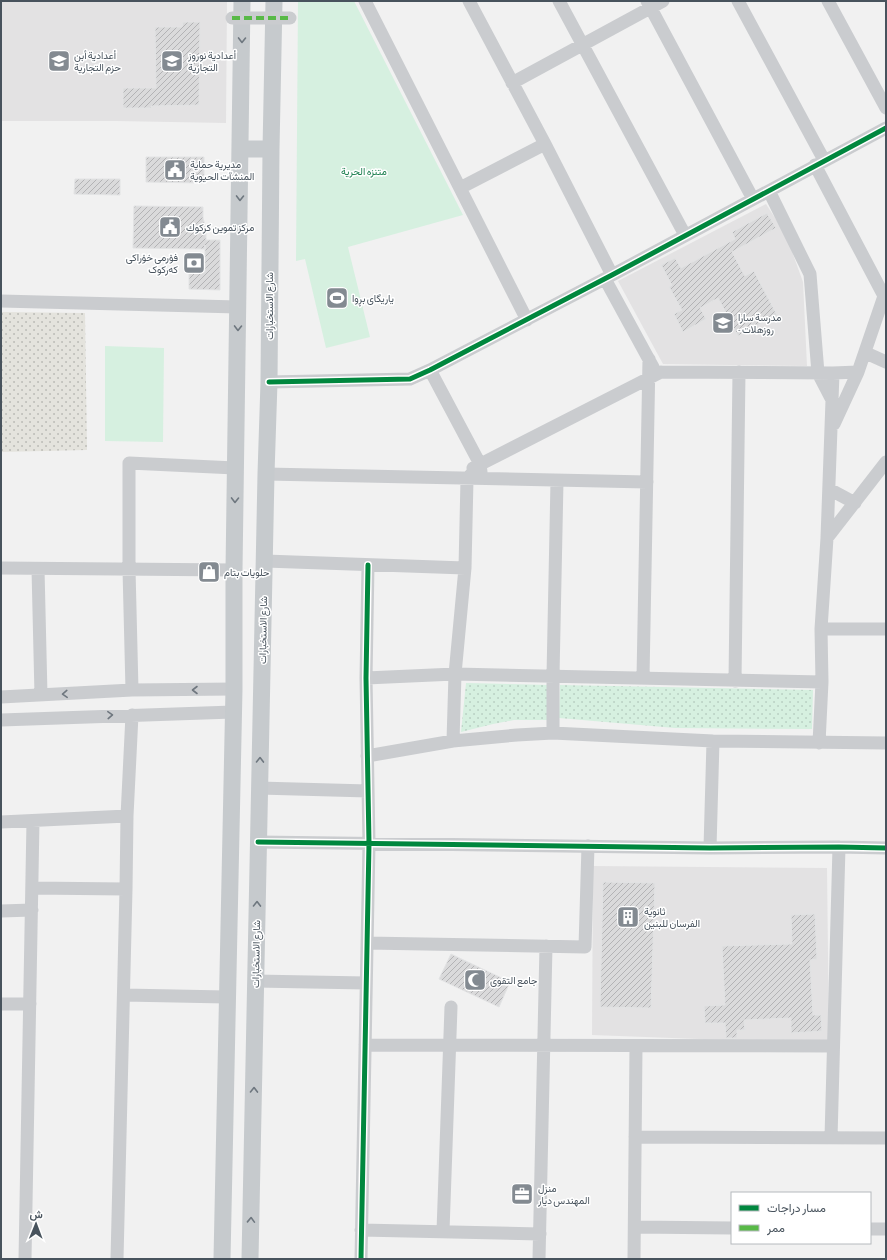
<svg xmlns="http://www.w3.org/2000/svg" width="887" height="1260" viewBox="0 0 887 1260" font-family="'Asap Condensed',Vazirmatn,sans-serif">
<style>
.education{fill:#e3e2e3}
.sand{fill:url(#sand-dots)}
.park{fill:#d6f0e0}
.garden{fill:url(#garden-dots)}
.building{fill:url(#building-hatch);stroke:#e2e3e4}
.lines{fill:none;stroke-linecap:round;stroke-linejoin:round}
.minor{stroke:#cacccf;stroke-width:13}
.major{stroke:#c6cacd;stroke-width:17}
.minor-bridge{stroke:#cacccf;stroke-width:13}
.quiet{stroke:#58b947;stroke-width:4;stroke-dasharray:8 4;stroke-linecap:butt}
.cycleway-casing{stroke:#fff;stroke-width:8}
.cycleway{stroke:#00873e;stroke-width:5}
.oneway{stroke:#6e777f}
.oneway2{stroke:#6f777f}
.labels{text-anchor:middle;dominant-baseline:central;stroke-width:3;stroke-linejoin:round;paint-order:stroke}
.poi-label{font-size:10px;fill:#48535d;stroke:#fff;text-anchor:start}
.park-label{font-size:10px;fill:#197e4d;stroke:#fff}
.street-label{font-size:10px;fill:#48535d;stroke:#fff}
</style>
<defs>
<pattern id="sand-dots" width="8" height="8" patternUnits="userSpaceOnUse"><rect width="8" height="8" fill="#e4e3dd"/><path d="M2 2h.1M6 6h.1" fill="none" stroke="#bbbbb6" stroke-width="1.8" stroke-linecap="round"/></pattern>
<pattern id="garden-dots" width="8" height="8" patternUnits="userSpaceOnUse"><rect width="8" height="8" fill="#d6f0e0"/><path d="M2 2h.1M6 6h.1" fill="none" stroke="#b9d0c3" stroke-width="1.8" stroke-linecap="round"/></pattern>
<pattern id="building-hatch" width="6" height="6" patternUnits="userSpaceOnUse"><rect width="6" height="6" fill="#dadadb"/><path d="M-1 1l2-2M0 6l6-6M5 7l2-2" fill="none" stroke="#b3b3b5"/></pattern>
</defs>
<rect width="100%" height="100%" fill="#f1f1f1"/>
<path class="education" d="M1,1H227L226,123L116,121H1Z
M766,204L786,235L803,282L807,366L663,364L618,281Z
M593,866L827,868L829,1040L699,1039L592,1035Z"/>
<path class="sand" d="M1,312L85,313L87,450L1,452Z"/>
<path class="park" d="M298,1H354L463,215L348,247L370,337L326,348L305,259L296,261Z
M105,346L164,348L163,442L105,441Z"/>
<path class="garden" d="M466,683L549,685L548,720H514L493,724L461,732Z
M560,685L813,690L812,729L675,728L559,718Z"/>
<path class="building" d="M183,22H200L199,105L151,106V108H123V88H156L155,27H182Z
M146,157H204V183L146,182Z
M75,179H120V195L74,194Z
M134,206L203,207V218L206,229V240H220V290L189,289V272H205V245V249L133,248Z
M767,213L776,228L732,252L745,276L754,271L777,315L738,336L718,298L700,308L706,319L683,332L674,314L682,310L669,287L672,285L661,265L675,258L681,268L735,239L732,232Z
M603,882L655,883L651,1008L600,1007Z
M815,914L817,959L810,960L813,1015H821L822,1031L791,1033V1018L744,1020L745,1030H737V1038H726L725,1023H705L704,1006L725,1005L722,946L792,944L791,915Z
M451,954L510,982L499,1007L439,979Z"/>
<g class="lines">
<path class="minor" d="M365,1L527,320
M469,1L545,144L612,275
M559,1L685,235
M647,1L753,199
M738,1L824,160
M828,1L886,108
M512,83L663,1
M815,165L884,296
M460,188L545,144
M769,191L810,274L818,373L832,400
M605,279L653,367
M1,301L238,307
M866,353L886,362
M430,370L480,464L481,472
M653,372L833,373L858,372
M269,382L410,379L430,370L612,275L886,128
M834,424L858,372L884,296L886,294
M473,468L661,372
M266,474L647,482
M829,489L855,503
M827,538L886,462
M265,561L465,568
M1,568L234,570
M38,569L41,695
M821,629H886
M366,678L455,674L822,682
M643,678L649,359
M735,681L739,372
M132,690L129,569V463L235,468
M1,697L132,690L234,689
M1,720L233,712
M553,733V676L557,481
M453,741L455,674L465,568L467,479L480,464
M819,743L822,682L821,629L827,538L833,373
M367,756L453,741L517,735L553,733L713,741L886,743
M259,788L368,791
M1,822L127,816
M258,842L710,848L839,847L886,848
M710,848L713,741
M32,888L126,889
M1,911L32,910
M367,943L585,947L588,846
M255,981L366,983
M124,995L226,997
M1,1004H30
M365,1045L833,1046
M635,1137L886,1138
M831,1138L839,847
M635,1227L732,1228
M870,1229H886
M361,1230L540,1234
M443,1231L451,1007
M25,1259L33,821
M117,1259L126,889L127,816L132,715
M361,1259L369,843L366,678L368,565
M539,1259L546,946
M634,1259L636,1047"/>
<path class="major" d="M241,149H271
M222,1259L234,689V570L242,1
M250,1259L266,474L269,382L271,149L274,1"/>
<path class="minor-bridge" d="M232,18H290"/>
<path class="quiet" d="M232,18H290"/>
<g class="cycleway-casing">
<path id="cycleway" d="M269,382L410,379L430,370L612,275L886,128
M258,842L710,848L839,847L886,848
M361,1259L369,843L366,678L368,565"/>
</g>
<use href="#cycleway" class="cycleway"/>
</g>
<defs><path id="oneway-chevron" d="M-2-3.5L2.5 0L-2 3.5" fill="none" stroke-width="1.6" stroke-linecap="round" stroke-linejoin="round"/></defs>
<g class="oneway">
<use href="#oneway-chevron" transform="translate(242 40) rotate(91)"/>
<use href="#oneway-chevron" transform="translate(240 198) rotate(91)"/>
<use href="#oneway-chevron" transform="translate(238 328) rotate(91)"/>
<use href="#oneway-chevron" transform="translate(235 500) rotate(91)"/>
<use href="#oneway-chevron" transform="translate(260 760) rotate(-89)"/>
<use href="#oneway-chevron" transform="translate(257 904) rotate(-89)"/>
<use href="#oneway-chevron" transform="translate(254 1090) rotate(-89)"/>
<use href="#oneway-chevron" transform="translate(251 1220) rotate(-88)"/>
</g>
<g class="oneway2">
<use href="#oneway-chevron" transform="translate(195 690) rotate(180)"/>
<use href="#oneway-chevron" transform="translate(65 694) rotate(177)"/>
<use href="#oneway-chevron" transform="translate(110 715) rotate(-3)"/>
</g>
<defs>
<g id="school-square" transform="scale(1.15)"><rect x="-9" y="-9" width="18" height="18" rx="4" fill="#838a91" stroke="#fff"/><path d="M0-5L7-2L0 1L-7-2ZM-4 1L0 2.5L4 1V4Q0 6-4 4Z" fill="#fff"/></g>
<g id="civic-square" transform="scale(1.15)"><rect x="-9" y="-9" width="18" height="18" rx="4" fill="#838a91" stroke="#fff"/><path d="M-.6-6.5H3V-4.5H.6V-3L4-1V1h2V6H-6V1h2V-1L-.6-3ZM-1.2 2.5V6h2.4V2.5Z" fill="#fff"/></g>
<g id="bank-square" transform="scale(1.15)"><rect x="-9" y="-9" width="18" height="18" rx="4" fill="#838a91" stroke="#fff"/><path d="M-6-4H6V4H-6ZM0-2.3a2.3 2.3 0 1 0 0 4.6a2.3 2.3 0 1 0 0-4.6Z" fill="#fff"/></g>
<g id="stadium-square" transform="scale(1.15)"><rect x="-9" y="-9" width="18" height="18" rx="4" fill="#838a91" stroke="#fff"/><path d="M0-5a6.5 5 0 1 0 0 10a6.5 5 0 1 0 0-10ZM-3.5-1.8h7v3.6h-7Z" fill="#fff"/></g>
<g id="shop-square" transform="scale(1.15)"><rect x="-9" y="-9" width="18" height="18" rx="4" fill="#838a91" stroke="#fff"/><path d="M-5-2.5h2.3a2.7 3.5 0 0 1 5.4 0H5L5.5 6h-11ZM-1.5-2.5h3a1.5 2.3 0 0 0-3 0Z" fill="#fff"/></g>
<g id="building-square" transform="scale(1.15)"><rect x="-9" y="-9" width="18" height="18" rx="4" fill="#838a91" stroke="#fff"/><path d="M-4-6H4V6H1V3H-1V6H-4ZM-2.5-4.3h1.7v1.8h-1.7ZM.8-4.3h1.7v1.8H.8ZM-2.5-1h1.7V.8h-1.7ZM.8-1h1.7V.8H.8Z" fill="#fff"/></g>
<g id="mosque-square" transform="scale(1.15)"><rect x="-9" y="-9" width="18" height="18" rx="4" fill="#838a91" stroke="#fff"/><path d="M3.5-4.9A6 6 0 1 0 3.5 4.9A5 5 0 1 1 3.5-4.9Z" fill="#fff"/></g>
<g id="office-square" transform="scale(1.15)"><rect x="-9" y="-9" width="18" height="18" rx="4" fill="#838a91" stroke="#fff"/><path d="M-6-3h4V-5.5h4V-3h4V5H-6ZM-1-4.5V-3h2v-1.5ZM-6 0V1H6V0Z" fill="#fff"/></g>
</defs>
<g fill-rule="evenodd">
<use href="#school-square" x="59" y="61"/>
<use href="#school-square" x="172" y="61"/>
<use href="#civic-square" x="175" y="170"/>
<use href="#civic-square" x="170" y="227"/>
<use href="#bank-square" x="194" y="263"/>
<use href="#stadium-square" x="337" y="298"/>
<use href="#school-square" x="723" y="323"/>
<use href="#shop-square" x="209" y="572"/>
<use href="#building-square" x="628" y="917"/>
<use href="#mosque-square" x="475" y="980"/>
<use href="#office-square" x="522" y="1194"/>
</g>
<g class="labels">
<g class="poi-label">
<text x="74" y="55">أعدادية أبن<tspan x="74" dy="12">حزم التجارية</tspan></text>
<text x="188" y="55">أعدادية نوروز<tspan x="188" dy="12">التجارية</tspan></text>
<text x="190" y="164">مديرية حماية<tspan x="190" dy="12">المنشآت الحيوية</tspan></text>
<text x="186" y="227">مركز تموين كركوك</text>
<text x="178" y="257" text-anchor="end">فۆرمی خۆراکی<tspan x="178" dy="12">کەرکوک</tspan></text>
<text x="352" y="298">یاریگای بڕوا</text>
<text x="738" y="317">مدرسة سارا<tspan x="738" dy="12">- روزهلات</tspan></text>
<text x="224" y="572">حلويات بتام</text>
<text x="644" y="911">ثانوية<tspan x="644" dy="12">الفرسان للبنين</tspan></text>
<text x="490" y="980">جامع التقوى</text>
<text x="538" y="1188">منزل<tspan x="538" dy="12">المهندس ديار</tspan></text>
</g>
<g class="park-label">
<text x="364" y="171">متنزه الحرية</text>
</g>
<g class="street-label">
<text transform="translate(269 306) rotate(-90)">شارع الاستخبارات</text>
<text transform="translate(263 630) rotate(-89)">شارع الاستخبارات</text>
<text transform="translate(256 954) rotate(-89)">شارع الاستخبارات</text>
</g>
</g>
<rect width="887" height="1260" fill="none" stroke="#48535d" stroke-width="4"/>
<rect x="731" y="1192" width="140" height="52" fill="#ffffff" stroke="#b6babe"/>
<rect x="739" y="1205" width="20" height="6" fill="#00873e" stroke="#b6babe"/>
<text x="767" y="1212" font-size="12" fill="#48535d">مسار دراجات</text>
<rect x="739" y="1225" width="20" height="6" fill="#58b947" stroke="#b6babe"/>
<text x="767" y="1232" font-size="12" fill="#48535d">ممر</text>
<g transform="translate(36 1224) rotate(1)" stroke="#ffffff" stroke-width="3" paint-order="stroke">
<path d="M0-3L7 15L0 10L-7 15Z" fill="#48535d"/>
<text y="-6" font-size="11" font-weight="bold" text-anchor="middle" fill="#48535d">ش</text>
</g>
</svg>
